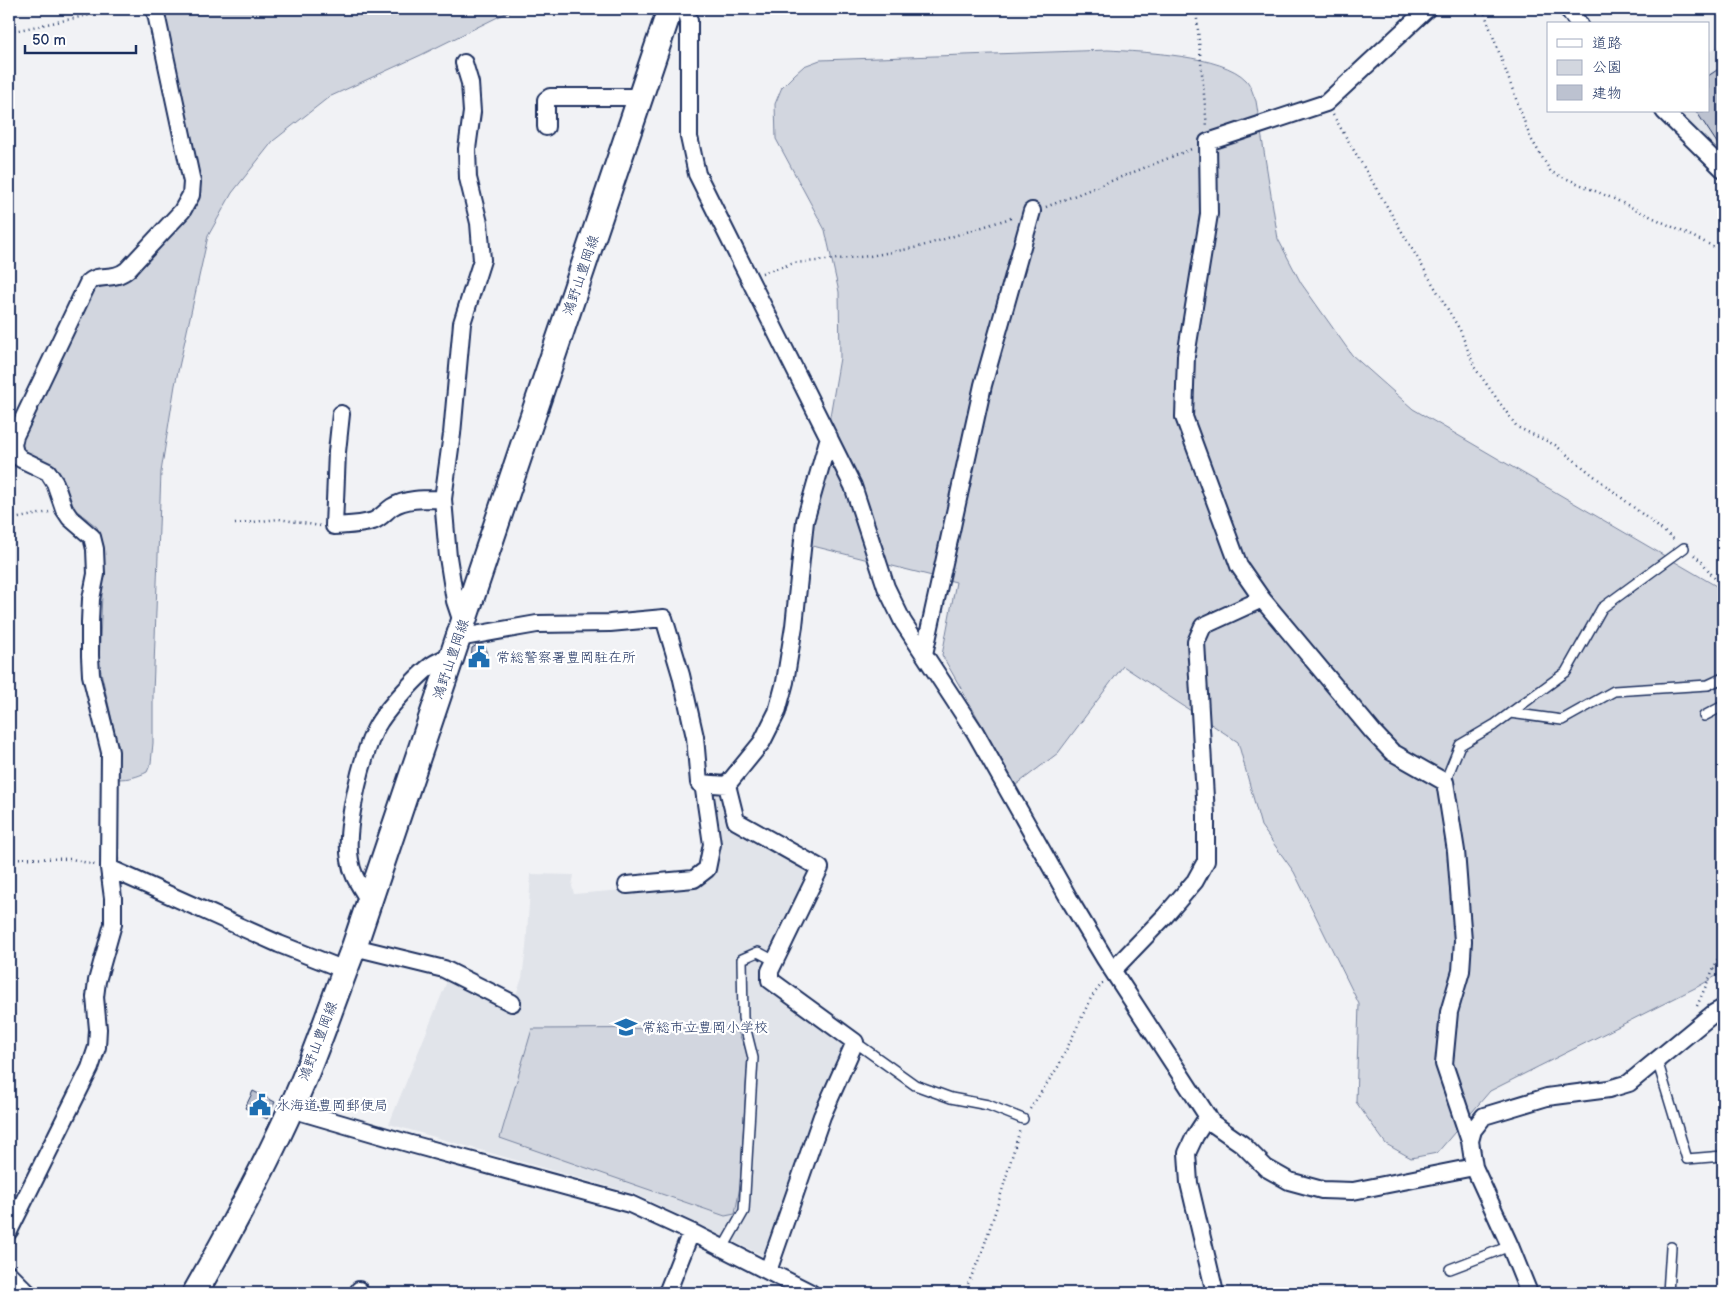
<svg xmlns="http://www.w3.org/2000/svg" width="1732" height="1302" viewBox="0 0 1732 1302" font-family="'Balsamiq Sans','Klee One',sans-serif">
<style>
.built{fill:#e1e4ea}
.green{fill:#d2d6df;stroke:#76829e}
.building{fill:#bcc2d0;stroke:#1b2f5e}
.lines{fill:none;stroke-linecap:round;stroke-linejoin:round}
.lane-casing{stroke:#1b2f5e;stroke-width:12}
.street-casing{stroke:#1b2f5e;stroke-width:20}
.secondary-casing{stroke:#1b2f5e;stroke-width:28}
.path{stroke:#1b2f5e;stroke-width:2.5;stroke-dasharray:1 4;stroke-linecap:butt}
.lane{stroke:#fff;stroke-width:9}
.street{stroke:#fff;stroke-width:16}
.secondary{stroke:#fff;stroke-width:24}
.labels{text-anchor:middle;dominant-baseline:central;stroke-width:4.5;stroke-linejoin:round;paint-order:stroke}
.street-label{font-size:14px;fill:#1b2f5e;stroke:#fff}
.poi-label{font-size:14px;fill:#1b2f5e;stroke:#fff;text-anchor:start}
</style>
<rect width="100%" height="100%" fill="#f1f2f5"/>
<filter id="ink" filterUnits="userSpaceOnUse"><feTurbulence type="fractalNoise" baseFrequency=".02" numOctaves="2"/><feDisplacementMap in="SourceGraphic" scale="10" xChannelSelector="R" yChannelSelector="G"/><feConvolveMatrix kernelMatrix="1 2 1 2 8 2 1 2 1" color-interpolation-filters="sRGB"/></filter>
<g filter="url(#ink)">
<path class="built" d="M1723,44V161L1670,111H1708V52Z
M708,789L717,792L725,798L731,828L807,870L810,879L760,978L848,1044L768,1258L635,1194L389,1124L448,979L511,1009L522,978L526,948L531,874L574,875L572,886L574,894L623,890L705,877Z"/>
<path class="green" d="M162,9H514L421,55L329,97L273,141L232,193L208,236L175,385L161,472L153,694V743L151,763L147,772C137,777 129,779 117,779V742L99,663L104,549L97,527L71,506L57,470L27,453L21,446L23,435L93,287L114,284L136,275L198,202L199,180Z
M1108,50C1142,52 1223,55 1246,80C1251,85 1253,95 1256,101L1278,239L1301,283L1352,355L1413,409L1723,590V972L1699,986L1490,1091L1437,1153L1411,1158L1386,1144L1356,1102L1359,1004L1294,872L1261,826L1238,742L1123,666L1058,753L1016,785L942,655L956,582L793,541L804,492L829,422L840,358L839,292L825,230L776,139L775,104L782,87L795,74L804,66L820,60Z
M736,1028L748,1054L740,1186L735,1214L725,1216L500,1138L532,1029Z"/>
<path class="building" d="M1723,66V152L1696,111H1708V76Z
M477,645H484L487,651L485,664L471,663L472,648Z
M253,1091L275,1102L267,1119L245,1108Z"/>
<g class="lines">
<g class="lane-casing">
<path id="lane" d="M1510,713L1562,720L1614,691L1708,685L1723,678
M1704,716L1723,706
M1445,782L1460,745L1494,725L1566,672L1602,608L1684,548
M855,1042L915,1085L951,1098L988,1105L1023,1119
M1657,1060L1687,1159L1723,1156
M723,1248L744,1211L753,1058L743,1018L742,959L758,952L775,961
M1450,1269L1510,1246
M1668,1293L1671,1247"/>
</g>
<g class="street-casing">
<path id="street" d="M686,9L689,21V137L697,174L853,486L886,587L903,622L975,732L1072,904L1105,959L1212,1123L1242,1144L1266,1168L1289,1181L1322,1190L1353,1191L1474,1167
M1427,9L1326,103L1208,142L1209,214L1186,356L1184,417L1239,566L1262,599L1373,732L1392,752L1445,782L1456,851L1463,941L1461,971L1449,1012L1444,1064L1470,1141
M1568,9L1579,24
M1664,111L1723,169
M546,127V100L550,97H640
M341,414L337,452L334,526C347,525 361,525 373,521C381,518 386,511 392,507C406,498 427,499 443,499
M463,625L455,601L448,557L443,499L452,434L462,323L482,260L479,223L468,178L467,149L472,112L470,83L464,63
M458,638L537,624L610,623L664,618L681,675L695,737L699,783L727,785
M924,654L983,385L1032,211
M727,785L736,821L820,868L770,971V980L855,1042L822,1116L768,1271
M727,785L762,742L777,712L785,682L794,626L805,521L829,437
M109,868L279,944L345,970
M627,885L694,879L707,869L712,844L703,783
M369,901C361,887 352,876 350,860C344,830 363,746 380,721C389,707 419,674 432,665C438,661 446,658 452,655
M354,947L444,969L512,1003
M1113,970L1165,916L1195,881L1206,861V815L1196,642L1203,626L1262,599
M291,1109L411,1144L630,1204L691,1232L811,1293
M1208,1116L1195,1136L1187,1153L1189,1183L1215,1293
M9,1231L90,1068L97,1047L98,1029L95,997L97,981L113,924V898L109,868L110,752L91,675L90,656V622L91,599L96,574L95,549L92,537L70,518L64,509L55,483L48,472L21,459L15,453L13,445L15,436L88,283C99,272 112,282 127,270L182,211L191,195L192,182L155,9
M9,1274L28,1293
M358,1293L359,1290
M667,1293L691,1232
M1529,1293L1510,1246L1474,1167L1470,1141L1473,1130L1484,1116L1547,1097L1609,1089L1629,1083L1714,1013L1723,1008"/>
</g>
<g class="secondary-casing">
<path id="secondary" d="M195,1293C232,1228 268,1162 298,1093C319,1045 335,995 354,947L670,9"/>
</g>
<path class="path" d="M1196,9L1207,127
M1483,9L1530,137L1551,172L1614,199L1723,251
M9,32L118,9
M1333,115L1460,330L1475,368L1517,427L1555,445L1676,541
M1046,207L1194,148
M762,273L794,263L870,256L919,247L1014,217
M9,520L49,512
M235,524L279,519L320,526
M1694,555L1702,562L1723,589
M9,858L72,859L95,865
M1697,1006L1723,947
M1030,1109L1058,1067L1091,998L1103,982
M964,1293L982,1252L1002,1191L1020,1129"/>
<use href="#lane" class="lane"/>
<use href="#street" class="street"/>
<use href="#secondary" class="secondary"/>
</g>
</g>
<defs>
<g id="civic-bare" transform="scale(1.725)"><path d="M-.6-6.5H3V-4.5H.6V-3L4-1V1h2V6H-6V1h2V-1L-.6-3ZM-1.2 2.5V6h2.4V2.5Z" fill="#1f6fb2" stroke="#fff" stroke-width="2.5" paint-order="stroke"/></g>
<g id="school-bare" transform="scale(1.725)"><path d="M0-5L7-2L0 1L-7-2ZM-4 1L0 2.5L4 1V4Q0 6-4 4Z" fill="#1f6fb2" stroke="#fff" stroke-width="2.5" paint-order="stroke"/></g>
</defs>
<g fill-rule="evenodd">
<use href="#civic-bare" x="479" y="657"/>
<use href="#school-bare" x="626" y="1027"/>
<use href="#civic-bare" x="260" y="1105"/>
</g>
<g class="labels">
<g class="street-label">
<text transform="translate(581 275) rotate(-71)">鴻野山豊岡線</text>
<text transform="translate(451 659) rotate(-71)">鴻野山豊岡線</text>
<text transform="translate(318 1041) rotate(-69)">鴻野山豊岡線</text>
</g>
<g class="poi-label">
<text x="496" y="657">常総警察署豊岡駐在所</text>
<text x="642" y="1027">常総市立豊岡小学校</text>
<text x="276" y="1105">水海道豊岡郵便局</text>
</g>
</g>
<rect width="1732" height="1302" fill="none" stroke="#fff" stroke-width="30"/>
<rect x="15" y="15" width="1702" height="1272" fill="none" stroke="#1b2f5e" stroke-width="2" filter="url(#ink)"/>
<rect x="1547" y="22" width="162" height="90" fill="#ffffff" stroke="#a4acbf"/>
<rect x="1557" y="39" width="25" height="8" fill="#ffffff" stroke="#a4acbf"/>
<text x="1592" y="48" font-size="15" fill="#1b2f5e">道路</text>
<rect x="1557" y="60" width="25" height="15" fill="#d2d6df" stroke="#a4acbf"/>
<text x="1592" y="72" font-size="15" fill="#1b2f5e">公園</text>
<rect x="1557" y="85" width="25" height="15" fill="#bcc2d0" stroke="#a4acbf"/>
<text x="1592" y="98" font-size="15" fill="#1b2f5e">建物</text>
<path d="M25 45v8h111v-8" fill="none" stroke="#1b2f5e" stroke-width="2.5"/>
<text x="32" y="45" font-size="15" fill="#1b2f5e" stroke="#ffffff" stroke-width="4" paint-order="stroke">50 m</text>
</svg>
